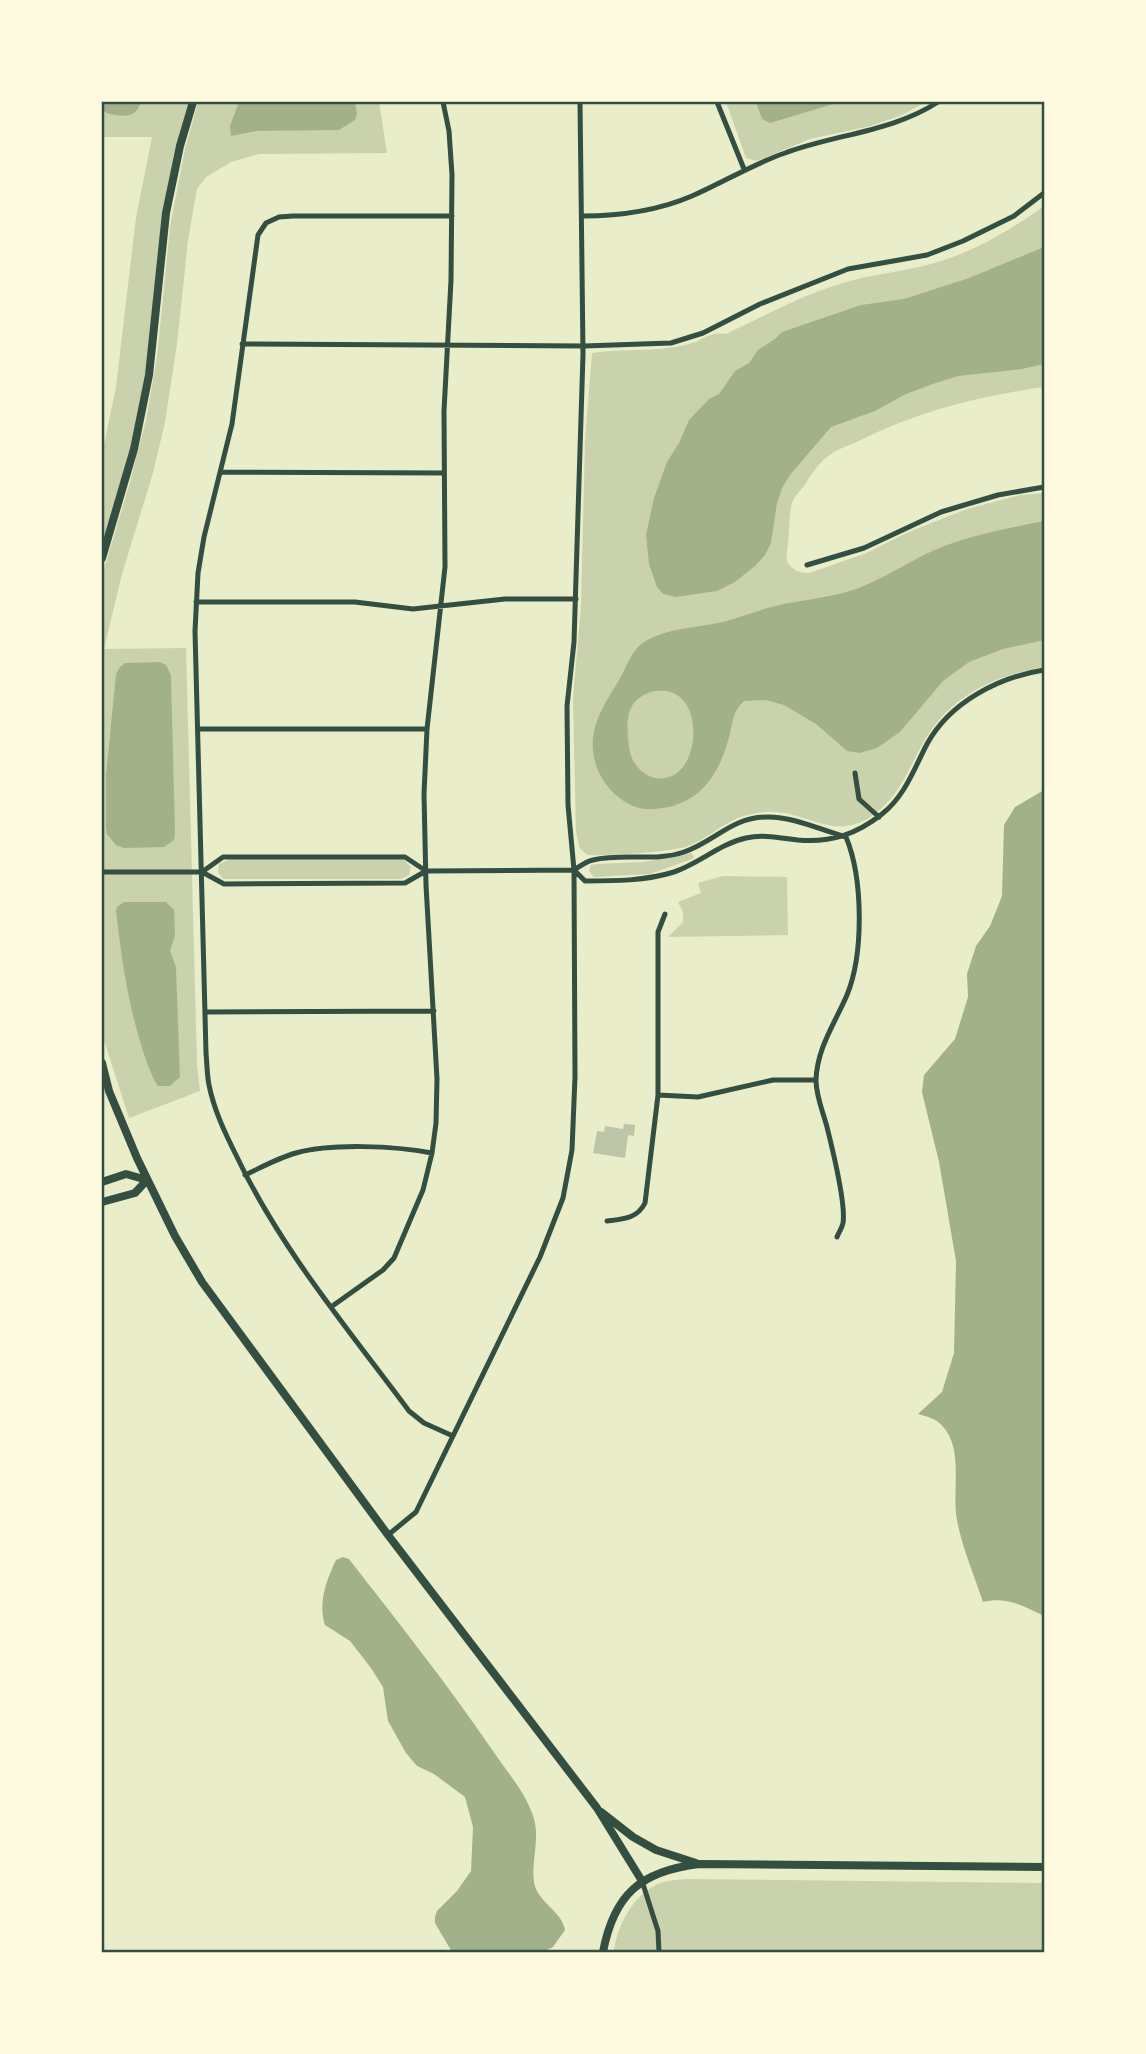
<svg xmlns="http://www.w3.org/2000/svg" width="1146" height="2054" viewBox="0 0 1146 2054" font-family="'Roboto Condensed',sans-serif">
<style>
.green{fill:#cad2ad}
.water{fill:#a3b18a;fill-rule:evenodd}
.building{fill:#bcc5a7}
.lines{fill:none;stroke-linecap:round;stroke-linejoin:round}
.minor{stroke:#344e41;stroke-width:5}
.secondary{stroke:#344e41;stroke-width:8}
.neatline{fill:none;stroke:#344e41;stroke-width:2.5}
</style>
<rect width="100%" height="100%" fill="#e9edc9"/>
<path class="green" d="M102,102H193L166,213L158,295L134,449L102,558V454L116,387L136,217L152,137H102Z
M198,102H379L387,153L259,154L231,162L206,177L197,189L188,240L177,344L165,422L153,473L122,574L104,649L186,648L197,1064L200,1091L129,1118L102,1034V576L130,482L146,420L157,357L170,227L185,149Z
M726,102H926L902,115L871,126L810,139L757,161L746,158Z
M1044,206V387C980,396 919,411 861,440C850,445 836,449 827,457C818,464 810,476 804,486C800,491 794,497 792,503C788,518 790,536 787,551C784,566 796,573 809,573L864,554L911,531L967,509L1020,495L1044,493V667C995,675 948,697 923,743C908,770 899,797 872,816C832,843 805,808 765,812C726,816 720,833 688,846C673,852 606,856 588,855L580,849L576,832L573,698L581,606L585,440L592,353C625,348 663,353 695,342C706,337 713,332 726,334C764,316 802,295 843,283C871,274 902,272 931,264C972,253 1011,230 1044,206Z
M691,853L694,857L692,859L650,874L594,877L589,871L591,865L596,864L644,862Z
M230,859H403L411,867L409,875L401,879H223L218,872L219,864Z
M723,876L787,877L788,935L668,937L683,922V912L678,902L701,893L698,883Z
M686,1879L1044,1883V1952H614C616,1927 634,1894 658,1884C667,1880 677,1880 686,1879Z"/>
<path class="water" d="M103,102H141C136,119 122,117 106,113L103,109Z
M239,102H355L357,114L355,120L339,130L256,131L231,136L230,126Z
M756,102H840L770,123L762,119Z
M1044,247V364L1022,369L958,376L933,384L906,394L875,411L831,427L790,475L782,488L777,503L771,543L765,555L755,566L735,582L717,591L676,597L663,594L657,587L649,564L646,535L654,498L667,462L679,443L689,420L709,399L719,394L735,371L749,363L758,350L775,339L782,332L861,305L904,299L969,278Z
M1044,521V640L1003,649L969,662L943,681L900,732L877,748L860,753L847,751L816,724L784,705L766,700L744,701C733,711 733,720 730,734C721,768 706,798 669,807C658,809 644,811 633,806C604,793 586,760 595,727C600,710 610,695 619,680C625,670 632,651 641,644C664,628 696,628 723,622C745,616 766,607 789,603C816,598 841,596 866,585C892,574 916,557 942,547C975,534 1010,528 1044,521ZM654,691C659,691 665,690 670,692C699,700 698,748 683,767C663,791 632,774 629,747C626,720 625,699 654,691Z
M160,662L166,665L171,675L175,834L174,840L164,847L124,848L116,845L107,834L106,828V775L116,674L120,667L125,663Z
M1044,790V1616C1024,1606 1006,1596 983,1602C974,1575 962,1547 957,1520C951,1490 966,1444 938,1422C933,1418 925,1416 918,1414L942,1392L954,1353L956,1261L939,1162L922,1092L924,1075L955,1039L968,997L967,974L976,946L990,926L1002,896L1004,825L1015,807Z
M124,902H166L174,910L175,935L170,951L176,967L180,1077L170,1086H158L154,1080C132,1030 122,965 116,911L117,907Z
M343,1557L349,1559C398,1622 448,1685 493,1751C507,1772 527,1794 534,1819C540,1840 531,1861 534,1882C537,1902 562,1911 565,1930L553,1947L543,1952H452L435,1923V1917L437,1911L457,1891L471,1871L473,1827L465,1797L434,1774L417,1766L406,1753L388,1721L383,1687L371,1668L350,1641L325,1625C318,1603 326,1581 336,1560Z"/>
<path class="building" d="M624,1124L635,1125L634,1136L628,1135L625,1158L593,1153L597,1131L604,1132L605,1126L623,1129Z"/>
<g class="lines">
<path class="minor" d="M717,102L744,169
M452,216H293L279,217L266,223L258,235L232,424L204,537L198,573L195,631L206,1053C207,1064 207,1075 209,1085C214,1110 225,1133 236,1155C280,1248 348,1329 409,1411L424,1423L453,1436
M582,216C620,216 657,211 692,196C724,182 753,164 785,153C836,134 892,132 938,102
M242,344L584,346L671,343L703,333L760,304L848,269L927,255L963,241L1014,216L1044,193
M220,472L444,473
M807,565L864,548L941,512L998,495L1044,487
M196,602H355L413,609L505,599H576
M198,729H427
M855,773L859,799L879,817
M574,870L585,881C615,881 645,881 674,872C699,864 719,844 746,838C763,834 781,838 798,840C831,843 857,834 882,814C905,796 914,769 927,744C950,702 999,677 1044,670
M102,872H202L224,884L405,883L426,871L574,870C580,866 587,861 593,860C623,853 655,862 684,852C716,841 731,817 768,817C794,817 821,830 846,837
M202,872L223,857H405L426,871
M205,1012L434,1011
M658,1095L698,1097L773,1080H816
M245,1175C262,1167 278,1158 296,1153C332,1143 395,1146 432,1153
M607,1221C623,1219 637,1219 645,1203L658,1095V932L665,914
M837,1237C839,1232 842,1228 843,1223C846,1205 832,1147 827,1127C823,1112 816,1096 816,1080C817,1048 835,1023 847,995C864,953 863,878 846,837
M331,1307L383,1270L394,1258L423,1190L432,1153L436,1123L437,1079L426,885L424,794L427,729L445,567L444,411L451,280L452,175L449,131L443,102
M388,1535L416,1512L540,1257L563,1198L572,1150L575,1077L574,870L568,805L567,706L574,642L583,354L580,102
M642,1881L658,1931L659,1952"/>
<path class="secondary" d="M102,558L134,449L149,375L166,213L180,146L193,102
M102,1063L109,1091L137,1158L175,1236L202,1282L388,1535L597,1808L642,1881
M102,1182L126,1174L147,1180
M102,1202L135,1193L147,1180
M601,1812L633,1837L656,1850L696,1863
M603,1952C614,1894 641,1871 699,1864L1044,1867"/>
</g>
<rect width="1146" height="2054" fill="none" stroke="#fefae0" stroke-width="206"/>
<rect x="103" y="103" width="940" height="1848" class="neatline"/>
</svg>
